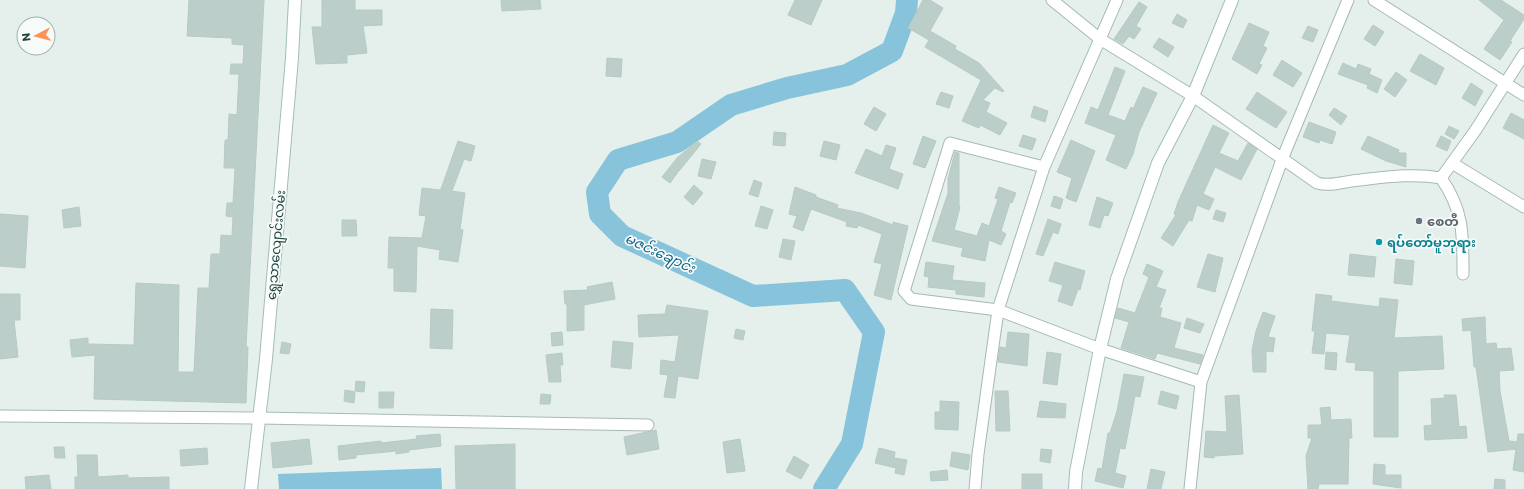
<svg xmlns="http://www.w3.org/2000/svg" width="1524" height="489" viewBox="0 0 1524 489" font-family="Poppins,'Noto Sans Myanmar',sans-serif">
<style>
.water{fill:#87c3da}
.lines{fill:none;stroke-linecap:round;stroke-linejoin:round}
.river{stroke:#87c3da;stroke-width:22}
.building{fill:#bccec9;stroke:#b6cac4}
.street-casing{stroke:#a6b9b5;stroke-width:13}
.secondary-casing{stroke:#a2bdb7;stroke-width:14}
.street{stroke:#fff;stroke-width:11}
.secondary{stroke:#fff;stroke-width:12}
.worship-dot{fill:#6b7280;stroke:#f6fbf9;stroke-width:1.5}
.culture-dot{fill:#0f9aa8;stroke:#f6fbf9;stroke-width:1.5}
.labels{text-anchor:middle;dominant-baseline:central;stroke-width:3.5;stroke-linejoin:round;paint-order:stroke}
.worship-label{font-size:13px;font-weight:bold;fill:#5b616d;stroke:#f6fbf9;text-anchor:start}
.culture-label{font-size:13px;font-weight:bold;fill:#0d838f;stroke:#f6fbf9;text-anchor:start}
.street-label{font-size:13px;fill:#21443f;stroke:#f6fbf9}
.water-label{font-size:14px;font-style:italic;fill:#136689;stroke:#f6fbf9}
</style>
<rect width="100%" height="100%" fill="#e5f0ec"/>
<path class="water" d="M441,468L442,489H279L278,474Z"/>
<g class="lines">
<path class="river" d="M824,489L852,444L874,332L845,290L753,296L622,236L600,214L597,192L618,160L677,142L731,105L787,88L847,75L892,51L906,13L907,0"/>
</g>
<path class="building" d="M189,0H264L246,347H248L246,403L94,399L95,355L72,357L70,340L88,338V344L134,345L136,283L179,285L178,372H194L198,288H209L211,254H220L221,235L232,236L233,217L226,216L227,203H233L235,168H224L225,140H228L229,114L237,115L239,74H230L231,64H243L244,45L232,44V38L187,36Z
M322,0H355V10H382V25L363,26L367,53L347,55V63L316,64L312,27H322Z
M501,0H540L541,9L502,11Z
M795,0H822L811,25L788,15Z
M923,0H930L943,8L930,31L956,46L955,49L979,63L1004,91L1003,92L995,88L983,100L990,103L986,112L1007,123L1000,135L980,125L979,128L962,121L981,80L925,47L929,40L908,28Z
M1479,0H1501L1524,15V19L1510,41L1512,42L1500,60L1484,49L1504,20Z
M1139,2L1147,7L1136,26L1141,29L1134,39L1129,36L1123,44L1114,39Z
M1177,14L1187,20L1183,28L1172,23Z
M1249,23L1269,32L1263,46L1267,48L1259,64L1262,65L1257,74L1232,59Z
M1373,25L1384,32L1375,46L1364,39Z
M1308,26L1318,30L1313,42L1302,38Z
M1159,38L1174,47L1168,57L1153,47Z
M1420,54L1444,68L1436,85L1410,71Z
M607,58L622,59L621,77L606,76Z
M1282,60L1302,73L1293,87L1273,75Z
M1343,63L1356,69L1358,64L1371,69L1369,74L1382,80L1377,93L1367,88L1368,85L1338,74Z
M1115,67L1125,71L1108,115L1125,121L1131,107L1133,109L1143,87L1157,93L1139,132L1133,154L1126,169L1106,160L1116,135L1085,123L1091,107L1098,110Z
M1396,72L1407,80L1395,97L1384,89Z
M1471,83L1483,91L1475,106L1462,98Z
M941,92L953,96L949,108L936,104Z
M1257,92L1287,112L1276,128L1246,109Z
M1034,106L1048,111L1045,122L1031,117Z
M874,107L886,114L876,131L864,124Z
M1334,108L1347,116L1341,125L1329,115Z
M1511,113L1524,120V139L1503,128Z
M1309,122L1336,132L1332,144L1320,140L1319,143L1303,137Z
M1213,125L1229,133L1219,153L1238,161L1248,143L1257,149L1241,180L1215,167L1203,194L1214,199L1209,210L1197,205L1192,221L1189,220L1173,246L1161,238L1176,215L1174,214L1178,202Z
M1449,126L1459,131L1454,139L1445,134Z
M774,132L786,133L785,146L773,145Z
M1023,135L1036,139L1032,150L1019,146Z
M923,136L936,141L925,168L913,164Z
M1368,136L1399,150L1398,153H1406V167L1386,161L1361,149Z
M1441,136L1451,141L1447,151L1436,146Z
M1071,140L1095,151L1076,202L1066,198L1072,178L1057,172Z
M458,141L475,146L471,161L464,159L452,191L465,193L460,229L463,230L458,262L439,259L440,250L417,246L416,292L394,291V268H388L389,237L422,238L426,216L419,215L422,188L440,190L441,189Z
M697,141L701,144L679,171H677L678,172L670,183L662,177L677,158Z
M824,141L840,145L836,160L820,156Z
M886,145L896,148L889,169L903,174L898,189L855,173L866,149L882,156Z
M955,152L959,153V206L960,207L954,230L977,236L982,223L989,226L998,199L995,198L999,187L1016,193L1012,203L1010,202L1001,231L1006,234L1001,245L989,240L985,261L961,256L963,248L932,241L948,193V179Z
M702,159L716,162L711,179L698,176Z
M754,180L762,183L758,197L749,194Z
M694,185L703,193L693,205L684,197Z
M795,187L816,195V197L838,205L837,208L861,213L893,225V222L908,226L891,300L874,295L882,264L874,262L882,234L858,225L857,228L846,226L847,222L811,209L803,231L793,227L797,216L789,214Z
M1054,196L1063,199L1060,209L1051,206Z
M1097,197L1113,203L1108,216L1104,215L1100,228L1089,225Z
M761,206L773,210L767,229L755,226Z
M79,207L81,226L64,228L62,210Z
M1216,210L1226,213L1223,222L1213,219Z
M0,214L28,216L25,268L0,266Z
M1048,219L1061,224L1058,234L1053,232L1043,256L1036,254Z
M342,220H356L357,236H342Z
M783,239L795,241L791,260L779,257Z
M1208,254L1223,258L1215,292L1197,287Z
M1350,254L1376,257L1374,277L1348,275Z
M1396,259L1414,261L1412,285L1394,283Z
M926,262L954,266L952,280L985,283L984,297L956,294V290L928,287L929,277L924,276Z
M1055,262L1085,271L1080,290L1078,289L1072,306L1058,301L1063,285L1049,281Z
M1147,264L1163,271L1156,287L1166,290L1159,308H1162L1160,317L1181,323L1174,348L1203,355L1200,364L1157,353L1155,359L1121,348L1129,322L1115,318L1118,308L1135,313L1149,277L1143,274Z
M612,282L615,299L584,305V330L567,331V304H565L564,291L588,290L587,287Z
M0,294H20V320H14L18,357L0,359Z
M1316,294L1332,296L1331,301L1379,307L1380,298L1398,300L1394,338L1442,336L1444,369L1398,371V437H1374V371L1355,370L1356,363L1346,362L1350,335L1326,333L1324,354L1312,353L1315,331H1312Z
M667,305L708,311L698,379L678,376L675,398L664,397L668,375L660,374L661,360L675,362L679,335L639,337L638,315L665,314Z
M431,309L453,310L452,349L430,348Z
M1263,312L1275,316L1268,337L1275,338L1273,352L1266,351V372H1253L1252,350L1256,331Z
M1485,317L1486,344L1496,343L1497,349L1511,348L1514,370L1499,371L1500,391L1509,441L1517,442L1518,434H1524V472L1513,470L1516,449L1488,452L1476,367H1474L1471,330L1463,331L1462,319Z
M1187,318L1204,324L1200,333L1184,328Z
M736,329L745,331L743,340L734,338Z
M562,332L563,345L552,346L551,333Z
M1008,332L1029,334L1027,366L998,362L1000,347L1006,348Z
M613,341L633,343L631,369L611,367Z
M282,342L291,344L289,354L280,353Z
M1047,352L1061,354L1057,385L1043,383Z
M1326,352L1337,353L1336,370L1325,369Z
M562,353L563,365H560L561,382H549L546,355Z
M1124,374L1144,377L1140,397L1135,396L1125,449L1120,448L1115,473L1126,476L1123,488L1095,481L1098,468L1102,469L1108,433H1110L1117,411Z
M356,381L365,382L364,392L355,391Z
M345,390L355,392L354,403L344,401Z
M995,391H1008L1010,431H996Z
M1161,391L1179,396L1176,409L1158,404Z
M379,392H394L393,408H379Z
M541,394L551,395L550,404H540Z
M1239,395L1243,454L1214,456V458L1204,457L1206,431L1227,432L1225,396Z
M1444,395H1456L1459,427L1466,426L1467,438L1425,440L1424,426L1432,425L1431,399L1445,398Z
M940,401L959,402L958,430L935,429V412H940Z
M1040,401L1066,404L1065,418L1037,417Z
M1330,407L1331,420L1351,419L1352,438H1349L1348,484H1319L1318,489H1308L1306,456L1312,438H1308V425H1322L1320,408Z
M656,430L659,449L627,455L624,437Z
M440,434L441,446L409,450V452L396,454V451L356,455V458L339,460L338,446L381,441V443L417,439L416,436Z
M309,439L312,464L273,468L271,443Z
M740,439L745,471L727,473L723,442Z
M515,444V489H456L455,446Z
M54,447H64L65,458H55Z
M207,448L208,464L181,466L180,450Z
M879,448L895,452L894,458L907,460L904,475L895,473L896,468L875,463Z
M1041,449L1052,450L1050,463L1040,461Z
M952,452L970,455L968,470L950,466Z
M77,455H97L98,477L128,475V478L169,477V489H75V477H78Z
M794,456L809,465L801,479L786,471Z
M1374,464L1385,465V475H1401V488L1373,484Z
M1151,469L1165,472L1161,489H1147Z
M947,470L948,480L931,481L930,472Z
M1022,474H1042V489H1022Z
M49,475L51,489H26L25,477Z
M1495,479L1505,480V489H1494Z"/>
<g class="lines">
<g class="street-casing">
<path id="street" d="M1052,0L1100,39L1193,96L1317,183C1332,187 1345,181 1360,180C1386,177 1414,173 1441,178C1464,211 1463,235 1463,274
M1374,0L1524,95
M1452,163L1524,207
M1044,167L950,143L904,291L911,299L998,310L1100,349L1201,382
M1441,178L1475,131L1524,54
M0,416L259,418L648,425
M975,489L978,454L998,310L1044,167L1117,0
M1190,489L1201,382L1283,157L1348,0"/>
</g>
<g class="secondary-casing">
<path id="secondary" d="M251,489L266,359L292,58L295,0
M1075,489L1076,472L1100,349L1117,279L1158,163L1193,96L1232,0"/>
</g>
<use href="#street" class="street"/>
<use href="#secondary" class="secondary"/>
</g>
<circle class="worship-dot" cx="1419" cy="221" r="4"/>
<circle class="culture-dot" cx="1379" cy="242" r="4"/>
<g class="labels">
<g class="worship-label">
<text x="1427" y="221">စေတီ</text>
</g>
<g class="culture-label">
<text x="1387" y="242">ရပ်တော်မူဘုရား</text>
</g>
<g class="street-label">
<text transform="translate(276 245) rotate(-85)">ရွှေသာလျောင်းလမ်း</text>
</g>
<g class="water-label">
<text transform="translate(660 253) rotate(25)">မဇင်းချောင်း</text>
</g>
</g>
<g transform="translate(36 36) rotate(263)"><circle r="19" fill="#f6fbf9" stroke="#a1b2af"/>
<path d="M0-3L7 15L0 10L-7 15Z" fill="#ff9353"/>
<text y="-6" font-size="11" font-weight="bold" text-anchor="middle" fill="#21443f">N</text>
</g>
</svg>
